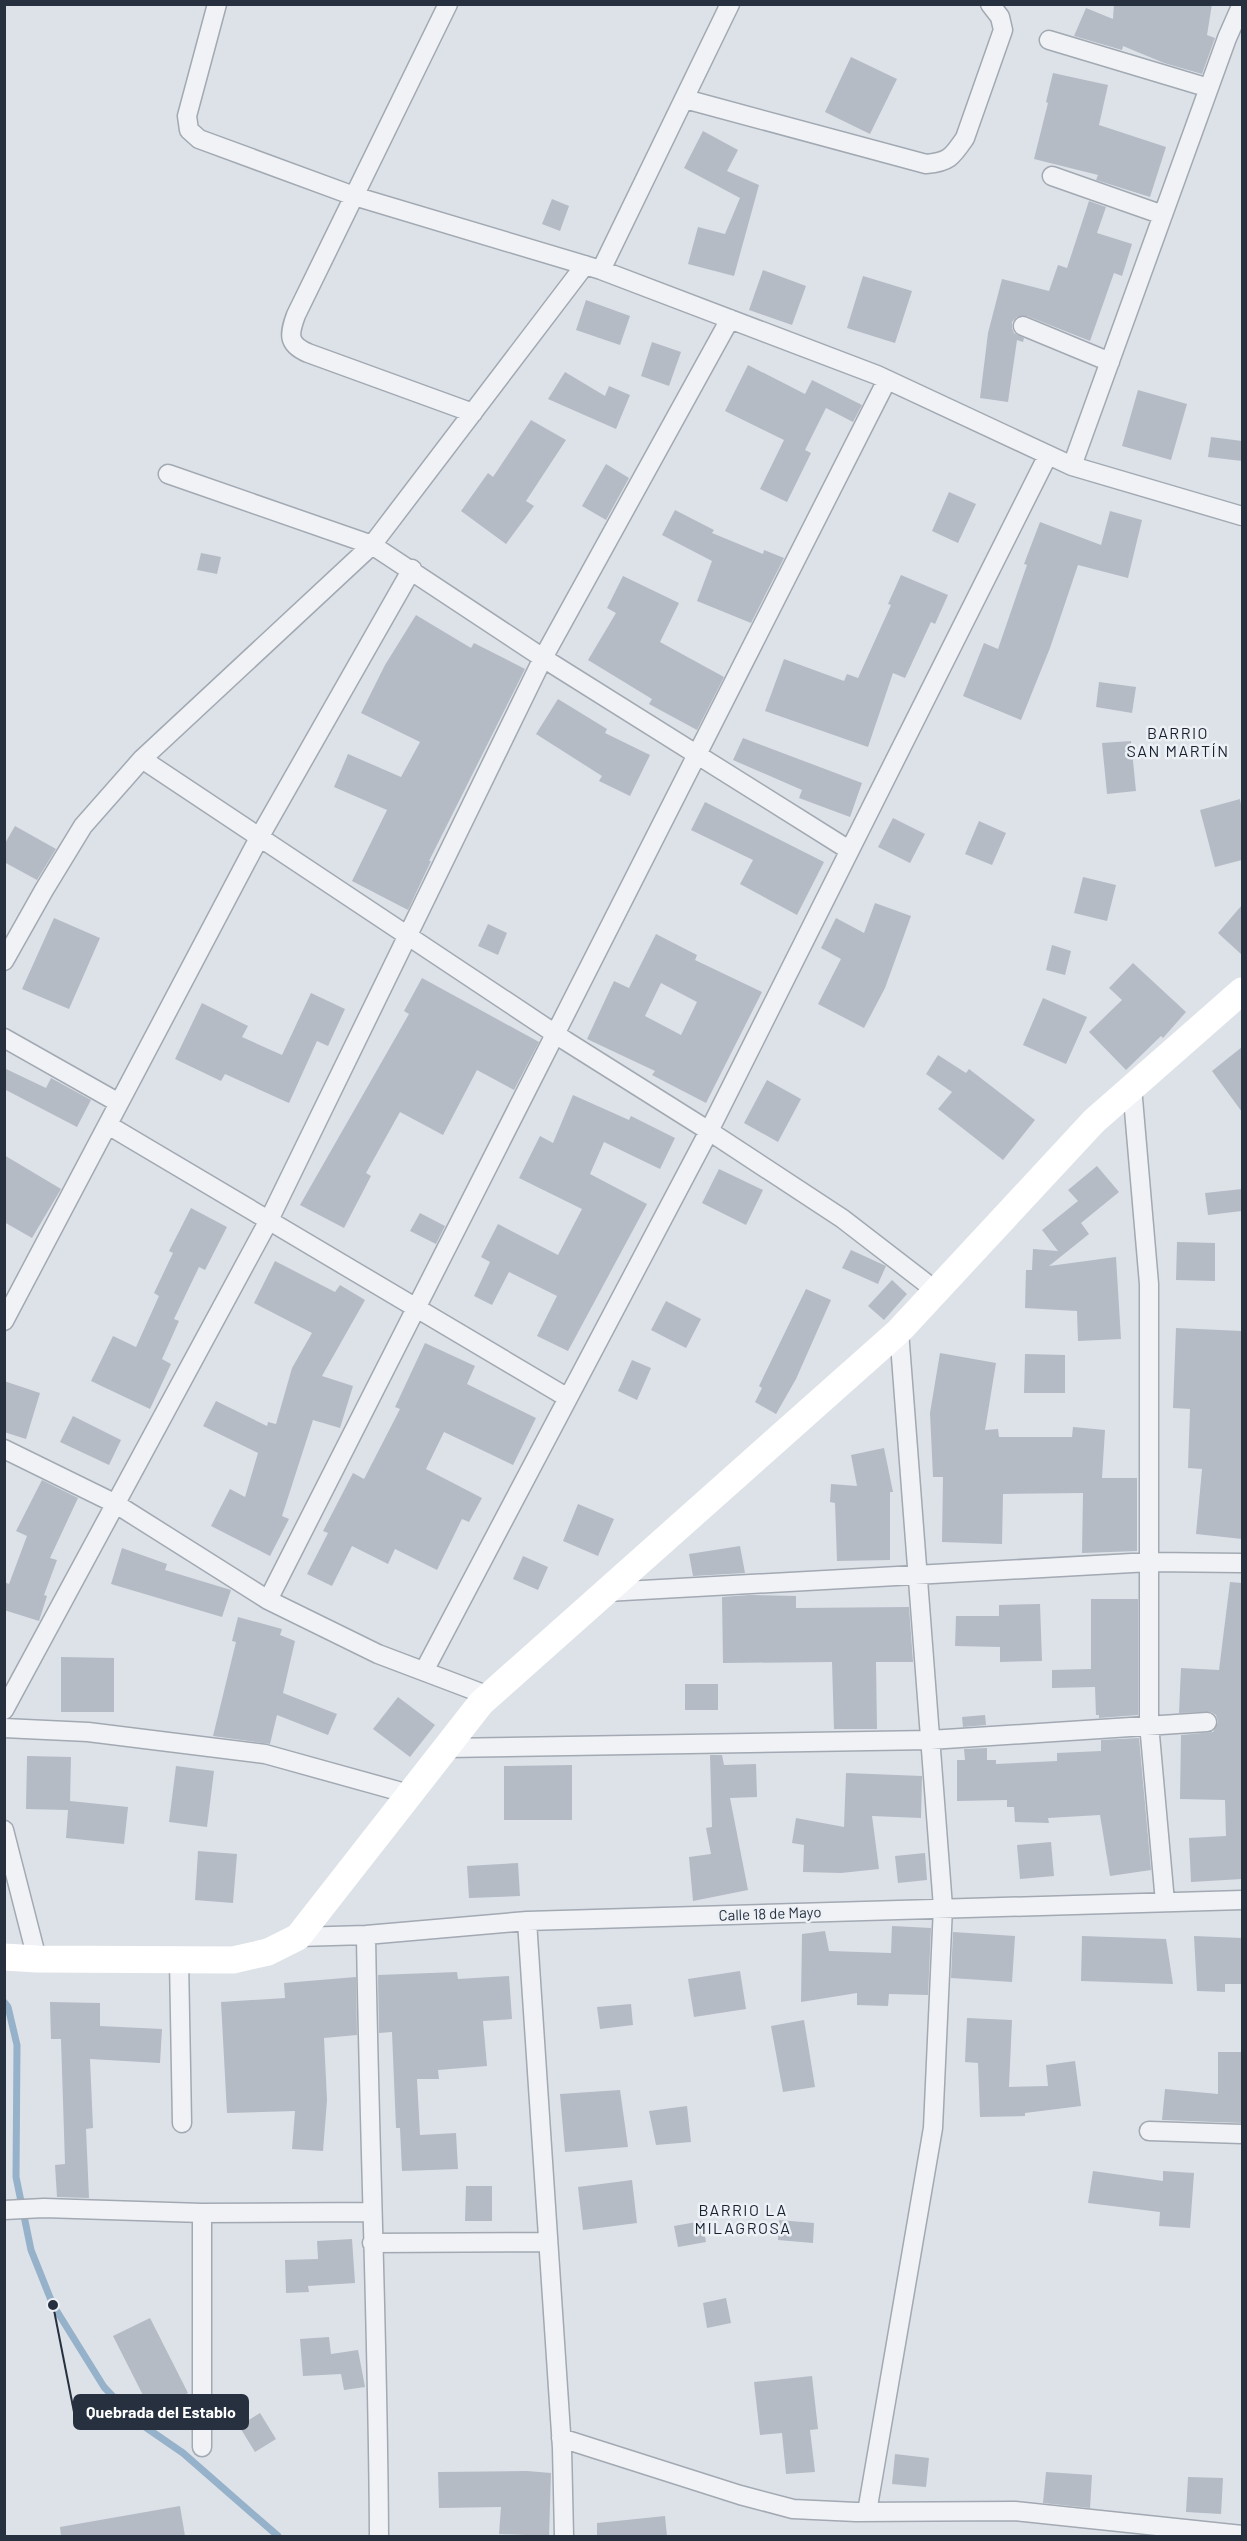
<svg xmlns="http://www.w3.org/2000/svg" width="1247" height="2541" viewBox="0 0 1247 2541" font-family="Barlow,sans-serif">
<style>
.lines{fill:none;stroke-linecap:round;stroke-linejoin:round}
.stream{stroke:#96b1ca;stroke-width:7}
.building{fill:#b4bbc5;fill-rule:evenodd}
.street-casing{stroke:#a2a9b2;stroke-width:21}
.street{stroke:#f0f2f6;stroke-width:18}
.secondary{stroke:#fff;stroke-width:27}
.labels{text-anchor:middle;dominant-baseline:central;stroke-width:5;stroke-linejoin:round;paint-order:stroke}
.street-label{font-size:15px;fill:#26303f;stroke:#edf1f6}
.neighbourhood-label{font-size:16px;letter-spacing:1.5px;fill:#182130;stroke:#edf1f6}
.leader{fill:none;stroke:#26303f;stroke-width:2}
.callout-dot{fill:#26303f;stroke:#edf1f6;stroke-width:2}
.callout{fill:#26303f;stroke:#26303f;stroke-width:2}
.callout-label{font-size:16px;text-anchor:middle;font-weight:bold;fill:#fff}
</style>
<rect width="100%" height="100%" fill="#dde2e8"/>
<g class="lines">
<path class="stream" d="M4,2002L8,2007L17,2045L16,2177L31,2250L53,2305L104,2387L135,2420L183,2453L278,2536"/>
</g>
<path class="building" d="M1114,4H1212L1207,35L1215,38L1202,74L1164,63L1123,46L1122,50L1074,36L1086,8L1113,19Z
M851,57L897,79L870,134L825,112Z
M1053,73L1108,85L1099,125L1166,147L1150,197L1096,180L1098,175L1034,159L1048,103L1046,102Z
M703,131L738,150L727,171L759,185L734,276L688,264L698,227L725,234L740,198L684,168Z
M552,199L569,206L560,231L542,224Z
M1089,201L1106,207L1097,233L1132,244L1122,276L1114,273L1090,341L1027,316L1017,317L1012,322V328L1014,333L1024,338L1023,342L1017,340L1008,402L980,398L988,333L1002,279L1049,291L1058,265L1067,268Z
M763,270L806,286L792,325L749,310Z
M863,276L912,291L895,343L847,328Z
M586,300L630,316L620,345L576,330Z
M652,342L681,352L669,386L641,376Z
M748,365L805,394L812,380L862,405L853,422L826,408L805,450L811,453L787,502L760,489L784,440L725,411Z
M565,372L605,396L609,386L630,395L616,429L548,399Z
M1138,390L1187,404L1171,460L1122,446Z
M531,420L566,440L526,501L534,506L506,544L461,511L488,473L493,477Z
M1211,437L1242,441V461L1208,457Z
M606,464L629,478L606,520L582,506Z
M949,492L976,504L958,543L932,531Z
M675,510L714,530L712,533L763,554L764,550L784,558L751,623L697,601L712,561L662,535Z
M1110,511L1142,520L1128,578L1078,565L1050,648L1021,720L963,696L984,643L998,649L1027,565L1024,564L1040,522L1101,545Z
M201,553L221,557L217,574L197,570Z
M901,575L948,595L935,624L931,622L905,678L893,673L868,747L765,711L784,659L844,681L847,674L858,678L891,605L888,604Z
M623,576L679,603L660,642L724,677L697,730L649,704L652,699L588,660L616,613L607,608Z
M416,615L471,648L474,643L525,669L429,861H431L408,910L352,881L387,810L334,787L348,754L401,777L420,742L361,713L385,665Z
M1099,682L1136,687L1132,713L1096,707Z
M558,699L607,729L605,733L650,755L630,796L599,781L602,776L536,734Z
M743,738L862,783L850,817L799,798L802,790L733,760Z
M1131,741L1136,791L1107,794L1102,743Z
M1240,799L1242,810V860L1215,867L1200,810Z
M705,802L824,862L797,915L740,884L753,860L691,830Z
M893,818L925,834L910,863L878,847Z
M979,821L1006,833L992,865L965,854Z
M15,826L56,849L37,880L4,862V845Z
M1083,877L1116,885L1107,921L1074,913Z
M875,903L911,916L885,988L864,1028L818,1004L841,959L821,948L836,918L864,933Z
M1242,905V955L1218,933Z
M54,918L100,938L69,1009L22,989Z
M488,924L507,933L498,955L478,946Z
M656,934L697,955L695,960L762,992L706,1103L652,1075L655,1071L587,1039L614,981L629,988ZM661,983L697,1002L681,1035L645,1016Z
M1052,945L1071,951L1065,975L1046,970Z
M1133,963L1186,1012L1163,1038L1161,1036L1126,1070L1089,1032L1122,1000L1109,988Z
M422,978L539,1042L514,1090L477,1070L443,1135L400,1112L366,1173L371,1176L344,1228L300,1205L409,1014L404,1011Z
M311,993L345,1009L328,1046L317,1041L289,1103L225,1074L221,1081L175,1059L202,1003L248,1026L242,1037L282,1055Z
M1043,998L1087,1017L1066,1064L1023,1045Z
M1242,1047V1112L1212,1071Z
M938,1055L966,1073L969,1069L1035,1120L1003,1160L938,1109L952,1092L926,1074Z
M4,1068L46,1088L51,1078L91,1100L77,1127L4,1089Z
M767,1080L801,1099L778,1142L744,1123Z
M573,1095L629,1120L631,1116L675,1138L660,1169L604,1142L590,1174L647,1204L568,1351L537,1336L557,1296L509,1272L492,1305L474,1296L490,1262L481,1257L498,1224L558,1255L582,1209L519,1178L540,1136L553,1143Z
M4,1155L61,1189L32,1238L4,1222Z
M1097,1166L1119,1192L1081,1223L1089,1234L1049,1266L1116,1257L1121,1339L1078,1341L1077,1311L1025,1308L1026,1270H1032L1033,1249L1058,1251L1042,1230L1078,1201L1068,1190Z
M719,1169L763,1190L746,1225L702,1203Z
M1242,1189V1211L1208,1215L1205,1193Z
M191,1208L227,1227L205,1270L199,1267L174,1319L179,1321L162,1359L171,1364L150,1409L91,1381L113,1336L136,1347L159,1296L154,1293L173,1253L169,1251Z
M420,1213L445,1226L436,1244L410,1231Z
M1177,1242L1215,1243V1281L1176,1280Z
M851,1250L886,1266L878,1284L842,1268Z
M275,1261L335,1292L340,1285L365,1300L322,1376L353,1386L340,1428L313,1420L282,1516L289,1519L270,1556L211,1526L230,1489L245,1497L258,1453L203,1426L216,1401L267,1426L268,1422L276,1424L292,1368L312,1333L254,1303Z
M892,1280L907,1294L884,1320L868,1306Z
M806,1289L831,1300L796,1379L776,1414L755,1402L762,1388L759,1386Z
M666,1301L701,1319L686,1348L651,1330Z
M1176,1328L1242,1331V1539L1196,1534L1202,1469L1188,1468L1190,1409L1173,1408Z
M425,1343L475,1366L467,1384L536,1418L513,1465L444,1432L426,1469L482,1498L469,1522L462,1519L437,1570L395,1549L388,1564L352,1546L332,1586L307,1574L328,1533L323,1531L353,1473L364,1479L400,1409L395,1407Z
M940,1353L996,1363L985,1430L998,1429L999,1437H1072L1073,1427L1105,1430L1102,1478H1137V1551L1082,1553L1083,1493L1003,1494L1002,1544L942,1542L943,1477H933L930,1413Z
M1025,1354L1065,1355V1393H1024Z
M632,1360L651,1368L637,1400L618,1391Z
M4,1381L40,1393L26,1439L4,1432Z
M73,1416L121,1440L109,1465L60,1442Z
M884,1448L893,1492H890V1560L837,1561L835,1503L830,1502L831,1484L857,1486L851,1455Z
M42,1480L78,1498L50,1558L57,1560L44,1595L47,1596L39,1621L4,1610V1582L9,1584L27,1536L16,1531Z
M578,1504L614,1519L598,1556L563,1541Z
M740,1546L745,1573L693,1576L689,1554Z
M122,1548L167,1564L165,1570L231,1590L222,1617L111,1584Z
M523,1556L548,1567L538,1590L513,1579Z
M1230,1582L1242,1583V1879L1191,1882L1189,1838L1226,1836L1225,1800L1180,1799L1181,1735L1213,1732L1218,1722L1216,1715L1211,1712L1179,1713L1181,1668L1219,1670Z
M749,1595L796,1596V1608L909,1607L913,1662H876L877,1729H834L832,1662L723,1663L722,1597Z
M1091,1599H1138V1715L1099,1718V1715H1096L1095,1687L1052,1688V1670L1091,1669Z
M1040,1604L1042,1661L1000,1662V1647L955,1646L956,1616H999V1605Z
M238,1617L282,1629L280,1635L295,1641L283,1693L337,1714L328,1735L277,1715L270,1744L213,1736L236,1642L232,1641Z
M61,1657L114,1658V1712H61Z
M685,1684H718V1710H685Z
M398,1697L435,1725L410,1757L373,1729Z
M985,1715L986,1725L963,1727L962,1717Z
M1139,1738L1151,1870L1110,1876L1100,1815L1048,1818L1049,1823L1015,1822L1014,1807H1007V1800L957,1801V1760H965L964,1749L987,1748V1760H996V1764L1057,1761V1753L1101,1751V1740Z
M710,1755H722L724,1765L756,1764L757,1797L730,1798L748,1890L693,1901L689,1857L711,1854L706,1828L712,1827Z
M27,1756L71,1757L70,1801L128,1807L124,1844L66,1838L68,1810L26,1809Z
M572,1765V1820H504V1766Z
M176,1766L214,1771L207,1827L169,1822Z
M846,1773L922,1776L921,1818L872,1816L879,1869L841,1873L803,1872L804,1845L792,1843L796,1818L844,1827Z
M1051,1842L1054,1876L1020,1879L1017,1845Z
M198,1851L237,1854L233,1903L195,1900Z
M925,1853L927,1880L898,1883L895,1856Z
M518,1863L520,1896L469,1898L467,1866Z
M892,1926L931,1928L928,1995L889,1994L888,2006L857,2005V1993L801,2002L802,1934L825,1931L829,1951L891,1953Z
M953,1932L1015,1936L1012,1982L951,1978Z
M1082,1936L1166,1939L1173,1984L1081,1981Z
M1194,1936L1242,1938V1984H1225V1992L1197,1991Z
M740,1971L746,2009L694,2017L688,1979Z
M457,1972L458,1979L509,1976L512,2019L483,2021L487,2066L438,2070L439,2079H417L420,2135L456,2133L458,2169L402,2171L400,2128H396L392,2032L379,2033L378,1975Z
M356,1977L357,2035L324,2038L327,2100L323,2151L292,2149L295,2111L227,2113L221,2002L285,1998L284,1983Z
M50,2002L100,2003V2026L162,2029L160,2063L90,2059L93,2128L86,2129L89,2198L57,2197L55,2165L65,2164L61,2039H51Z
M631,2004L633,2025L600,2029L597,2007Z
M967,2018L1012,2020L1009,2087L1048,2086L1046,2065L1075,2061L1081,2106L1025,2113V2116L980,2117L978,2063L965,2062Z
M804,2020L815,2087L783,2092L771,2026Z
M1218,2052H1242V2123L1162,2120L1165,2089L1218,2094Z
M620,2090L628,2147L565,2152L560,2094Z
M687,2106L691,2142L656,2145L649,2111Z
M1093,2171L1163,2181V2171L1194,2173L1190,2228L1159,2226L1160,2212L1088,2203Z
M632,2180L637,2223L583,2230L578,2187Z
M466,2186H492V2221H465Z
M779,2220L814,2223L813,2243L778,2240Z
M702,2221L706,2242L678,2247L674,2226Z
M352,2239L355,2283L308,2286L309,2292L286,2293L285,2260L318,2259L317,2241Z
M726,2298L731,2323L707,2328L703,2303Z
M150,2318L188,2393L151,2411L113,2336Z
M329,2337L331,2354L358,2350L365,2387L344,2390L341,2374L303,2376L300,2339Z
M812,2376L818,2429L810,2430L815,2472L786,2474L782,2433L760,2435L754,2382Z
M260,2413L276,2439L255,2452L239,2426Z
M895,2454L929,2458L926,2487L892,2484Z
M527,2471L551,2473L549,2536L499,2534L501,2507L439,2508L438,2472Z
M1046,2472L1092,2475L1090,2508L1043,2503Z
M1188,2477L1223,2478L1221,2514L1186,2512Z
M180,2506L185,2536H61L60,2527Z
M665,2516L667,2536H597V2523Z"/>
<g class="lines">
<g class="street-casing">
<path id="street" d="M217,4L187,116L189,130L199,139L354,196L601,270L877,375L1072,466L1242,516
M448,4L296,315C289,334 287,344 308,353L473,413
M1049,40L1209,88
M685,99L926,164C949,162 952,157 965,138L1003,30L1000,17L990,4
M1052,176L1163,215
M601,270L730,4
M1023,326L1110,362
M1072,466L1227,38L1242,4
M168,474L372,545L543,658L849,850
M142,759L566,1041L709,1131L1048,455
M4,961L44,890L83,826L142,759L372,545L585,265
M4,1038L119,1103
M1132,1087L1149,1284V1724L1165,1902
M108,1125L568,1398
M4,1321L260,836L412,569
M4,1449L116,1504L268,1600L378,1654L489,1696
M606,1592L1150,1562L1242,1563
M268,1600L887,380
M424,1671L709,1131L843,1219L935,1290
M4,1710L269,1220L543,658L730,319
M4,1728L88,1732L265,1754L409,1794
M446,1748L930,1740L1207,1722
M4,1830L37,1959
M527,1921L562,2448L564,2536
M366,1935C369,2135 378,2336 379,2536
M298,1937L366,1935L527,1921L1242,1900
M179,1960L182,2123
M1149,2131L1242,2134
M4,2210L44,2208L202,2213L371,2212
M202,2213V2447
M372,2243L548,2242
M561,2438L740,2495L793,2509L856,2512L1015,2511L1242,2535
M867,2512L933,2128L943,1907L899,1331"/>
</g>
<use href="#street" class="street"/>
<path class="secondary" d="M4,1957L37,1959L233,1960L268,1952L298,1937L481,1703L899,1331L1094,1121L1242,991"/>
</g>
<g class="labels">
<g class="street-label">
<text transform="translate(770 1913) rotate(-2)">Calle 18 de Mayo</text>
</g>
<g class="neighbourhood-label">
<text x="1178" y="732">BARRIO<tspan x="1178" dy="18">SAN MARTÍN</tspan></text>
<text x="743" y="2209">BARRIO LA<tspan x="743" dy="18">MILAGROSA</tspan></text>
</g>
</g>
<path class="leader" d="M53 2305L74 2412"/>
<circle class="callout-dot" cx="53" cy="2305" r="6"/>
<rect class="callout" x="74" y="2395" width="174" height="34" rx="6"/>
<g class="callout-label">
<text x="161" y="2418">Quebrada del Establo</text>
</g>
<rect width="1247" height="2541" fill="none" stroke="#26303f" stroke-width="12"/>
</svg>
